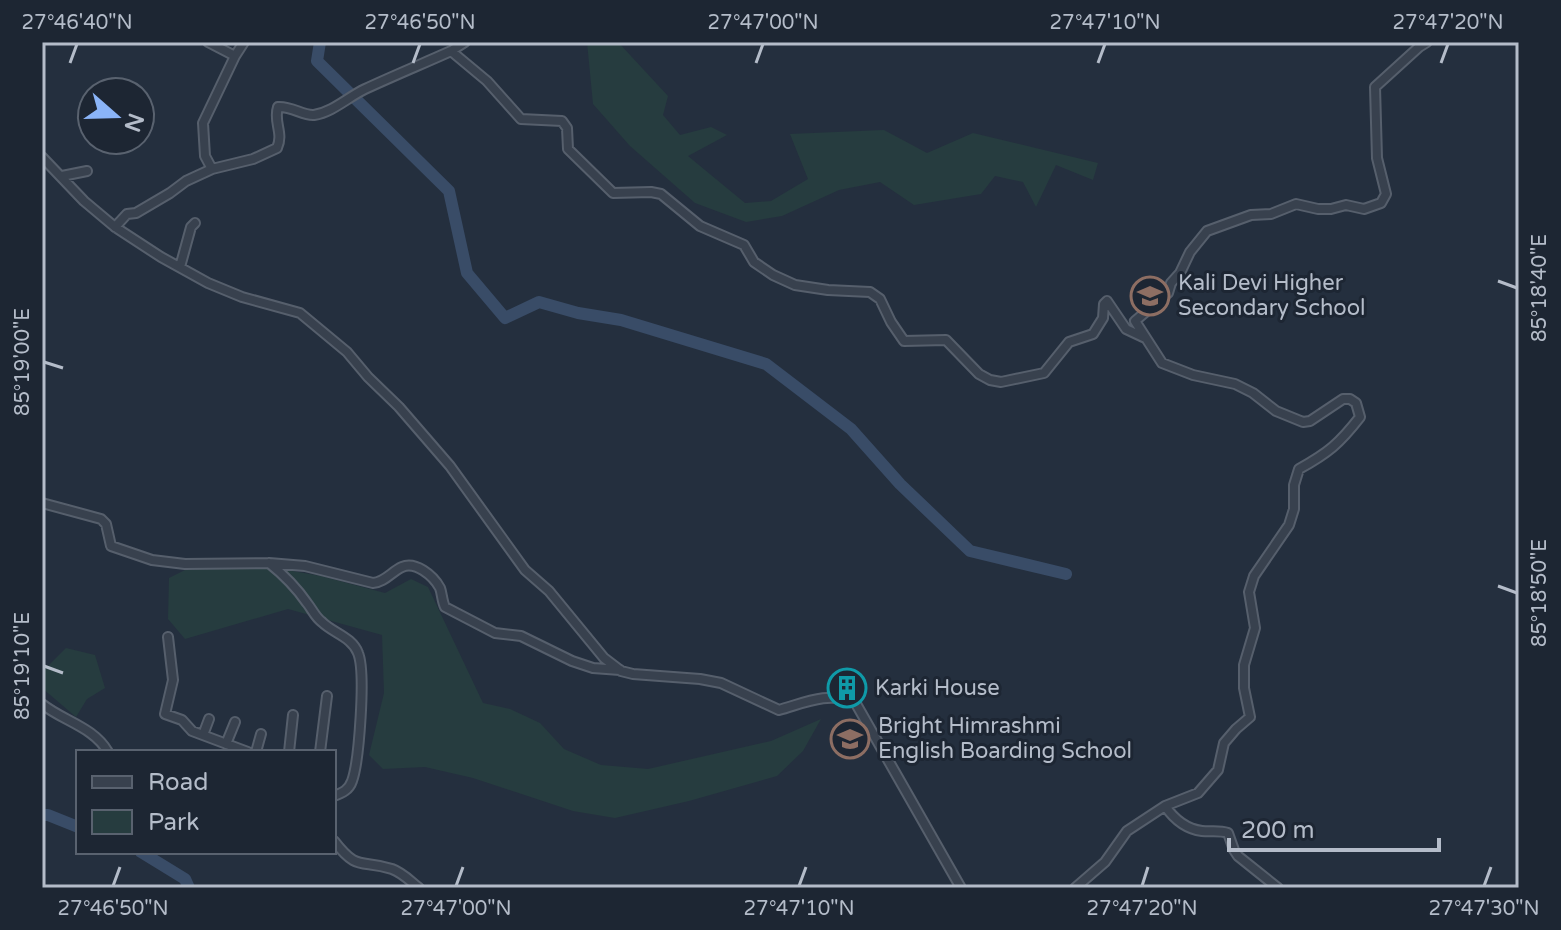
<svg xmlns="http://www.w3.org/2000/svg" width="1561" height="930" viewBox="0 0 1561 930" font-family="'Varela Round',sans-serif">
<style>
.green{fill:#263c3f}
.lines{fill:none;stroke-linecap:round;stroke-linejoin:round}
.river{stroke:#394c67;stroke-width:12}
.minor-casing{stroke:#565f6c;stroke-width:12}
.minor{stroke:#38414e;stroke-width:8}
.ticks{fill:none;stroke:#b4bcc9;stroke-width:3}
.labels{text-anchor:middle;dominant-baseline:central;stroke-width:6;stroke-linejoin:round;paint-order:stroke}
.poi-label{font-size:22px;fill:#b4bcc9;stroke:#1d2633;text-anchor:start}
.neatline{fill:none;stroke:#b4bcc9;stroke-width:3}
.ticks-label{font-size:20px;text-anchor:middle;fill:#b4bcc9}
</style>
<rect width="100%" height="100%" fill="#242f3e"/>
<path class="green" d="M587,42H618L668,96L663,115L680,135L711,127L727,135L688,156L745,203L771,201L808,179L790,134L884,130L927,153L973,133L1098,163L1093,180L1056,165L1036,207L1023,182L995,176L981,194L914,205L880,182L839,190L782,216L746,222L695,203L630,146L593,104Z
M253,564L321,576L385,593L411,579L428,587L483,703L510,709L540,723L564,749L601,765L648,769L771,741L821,719L803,751L777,776L689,801L615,818L573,811L473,778L425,767L383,769L369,755L384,693L382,635L288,609L185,639L168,619L169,578L193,566Z
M66,648L95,655L105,688L87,699L76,717L42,688V670L45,669Z"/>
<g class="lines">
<path class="river" d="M320,42L317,61L449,191L467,273L505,318L539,302L578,313L621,320L766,364L851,429L900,484L970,551L1066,574
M42,815H48L78,827
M141,852L185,879L189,888"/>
<g class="minor-casing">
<path id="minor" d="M208,42L235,56L203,123L205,156L212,169
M451,51L465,42
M235,56L244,42
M42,157L84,201L115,227L161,257L208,283L242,297L300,313L347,352L368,377L399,407L450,466L525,570L549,591L604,658L621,671L633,674L700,679L721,683L779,710C807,702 827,692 855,702L961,888
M62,176L87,171
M115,227L127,214L136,213L170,193L186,181L212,169L253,159L277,148C284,133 273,122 278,107C292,106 303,116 314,115C333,112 348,97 365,89C393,76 422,64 451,51L487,81L521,119L562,121L567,128L568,149L613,193L651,192L661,194L700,226L744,245L754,262L773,275L795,285L828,290L870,292L880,299L891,322L904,341L946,340L979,374L990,380L1001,382L1044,373L1069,342L1093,334L1103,318L1104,304L1107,301L1126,329L1143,337
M180,267L191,227L195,223
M42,503L101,519L106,524L111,546L152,560L185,564L269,563L305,566L373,583C385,582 391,572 402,567C415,561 433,575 440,588C442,593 442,601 445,607L495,633L521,636L572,661L593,668L620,670
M269,563C284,575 296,587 307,603C312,609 315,617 322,622C333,633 352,637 358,653C366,672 359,762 352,781C349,790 342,793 334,796
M168,637L173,680L165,714L182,720L192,731L248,752
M42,704C63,721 94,727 108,752
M203,735L209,719
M226,744L235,722
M256,752L261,734
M289,752L293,715
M320,752L327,696
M1165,806C1174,819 1186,829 1202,831C1211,832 1219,830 1228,833L1234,850L1238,856L1278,888
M334,841C358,872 360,859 392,869C403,873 410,881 419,888
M1075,888L1105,862L1127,831L1165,806L1198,793L1218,770L1224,743L1236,729L1250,717L1244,688V665L1255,628L1249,592L1254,576L1289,525L1294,509V485L1299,469C1328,453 1339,444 1360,417L1356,403L1350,399H1343L1310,421L1303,422L1276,411L1253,393L1235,384L1193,375L1162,363L1135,321L1168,293L1171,283L1180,273L1190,252L1207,231L1251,215L1271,214L1296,204L1318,209H1331L1346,205L1364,209L1381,203L1386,194L1377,158L1375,87L1419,47L1427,42"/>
</g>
<use href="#minor" class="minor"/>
</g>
<path class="ticks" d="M70,63L77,44M413,63L420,44M756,63L763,44M1098,63L1105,44M1441,63L1448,44M1498,281L1517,288M44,362L63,368M1498,586L1517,593M44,666L63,673M113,886L120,867M456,886L463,867M799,886L806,867M1142,886L1148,867M1484,886L1491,867"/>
<defs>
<g id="school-ring" transform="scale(2)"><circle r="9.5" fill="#1d2633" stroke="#8d6e63" stroke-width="1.5"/><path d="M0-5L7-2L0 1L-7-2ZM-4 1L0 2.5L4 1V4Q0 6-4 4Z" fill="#8d6e63"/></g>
<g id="building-ring" transform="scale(2)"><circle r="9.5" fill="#1d2633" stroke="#0f9aa8" stroke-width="1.5"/><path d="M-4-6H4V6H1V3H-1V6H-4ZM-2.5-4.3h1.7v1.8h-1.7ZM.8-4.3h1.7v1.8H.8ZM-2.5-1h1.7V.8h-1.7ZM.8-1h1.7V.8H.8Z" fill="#0f9aa8"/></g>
</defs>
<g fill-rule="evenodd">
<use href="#school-ring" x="1150" y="296"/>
<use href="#building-ring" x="847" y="688"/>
<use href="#school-ring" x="850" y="739"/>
</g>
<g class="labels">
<g class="poi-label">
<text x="1178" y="283">Kali Devi Higher<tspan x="1178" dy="25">Secondary School</tspan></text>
<text x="875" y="688">Karki House</text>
<text x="878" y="726">Bright Himrashmi<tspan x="878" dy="25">English Boarding School</tspan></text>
</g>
</g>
<rect width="1561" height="930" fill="none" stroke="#1d2633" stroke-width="88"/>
<rect x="76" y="750" width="260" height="104" fill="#1d2633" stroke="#59626f" stroke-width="2"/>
<rect x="92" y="776" width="40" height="12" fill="#38414e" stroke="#59626f" stroke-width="2"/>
<text x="148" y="790" font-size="24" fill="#b4bcc9">Road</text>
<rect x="92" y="810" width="40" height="24" fill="#263c3f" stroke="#59626f" stroke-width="2"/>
<text x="148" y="830" font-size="24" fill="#b4bcc9">Park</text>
<g transform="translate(116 116) rotate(110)"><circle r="38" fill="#1d2633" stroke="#59626f" stroke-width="2"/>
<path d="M0-6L14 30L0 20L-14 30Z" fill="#8ab4f8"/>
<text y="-12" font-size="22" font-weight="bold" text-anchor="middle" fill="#b4bcc9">N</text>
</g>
<path d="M1229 838v12h210v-12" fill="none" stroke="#b4bcc9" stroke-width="4"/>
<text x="1241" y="838" font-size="24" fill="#b4bcc9" stroke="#1d2633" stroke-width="6" paint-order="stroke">200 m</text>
<rect x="44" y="44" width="1473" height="842" class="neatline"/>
<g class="ticks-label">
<text x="77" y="29">27°46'40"N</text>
<text x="420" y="29">27°46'50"N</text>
<text x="763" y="29">27°47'00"N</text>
<text x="1105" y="29">27°47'10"N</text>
<text x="1448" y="29">27°47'20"N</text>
<text transform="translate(1539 288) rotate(-90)" y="7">85°18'40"E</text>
<text transform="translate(22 362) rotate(-90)" y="7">85°19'00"E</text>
<text transform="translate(1539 593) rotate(-90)" y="7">85°18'50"E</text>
<text transform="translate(22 666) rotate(-90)" y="7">85°19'10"E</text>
<text x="113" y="915">27°46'50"N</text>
<text x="456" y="915">27°47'00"N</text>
<text x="799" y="915">27°47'10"N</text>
<text x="1142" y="915">27°47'20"N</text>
<text x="1484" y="915">27°47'30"N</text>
</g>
</svg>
